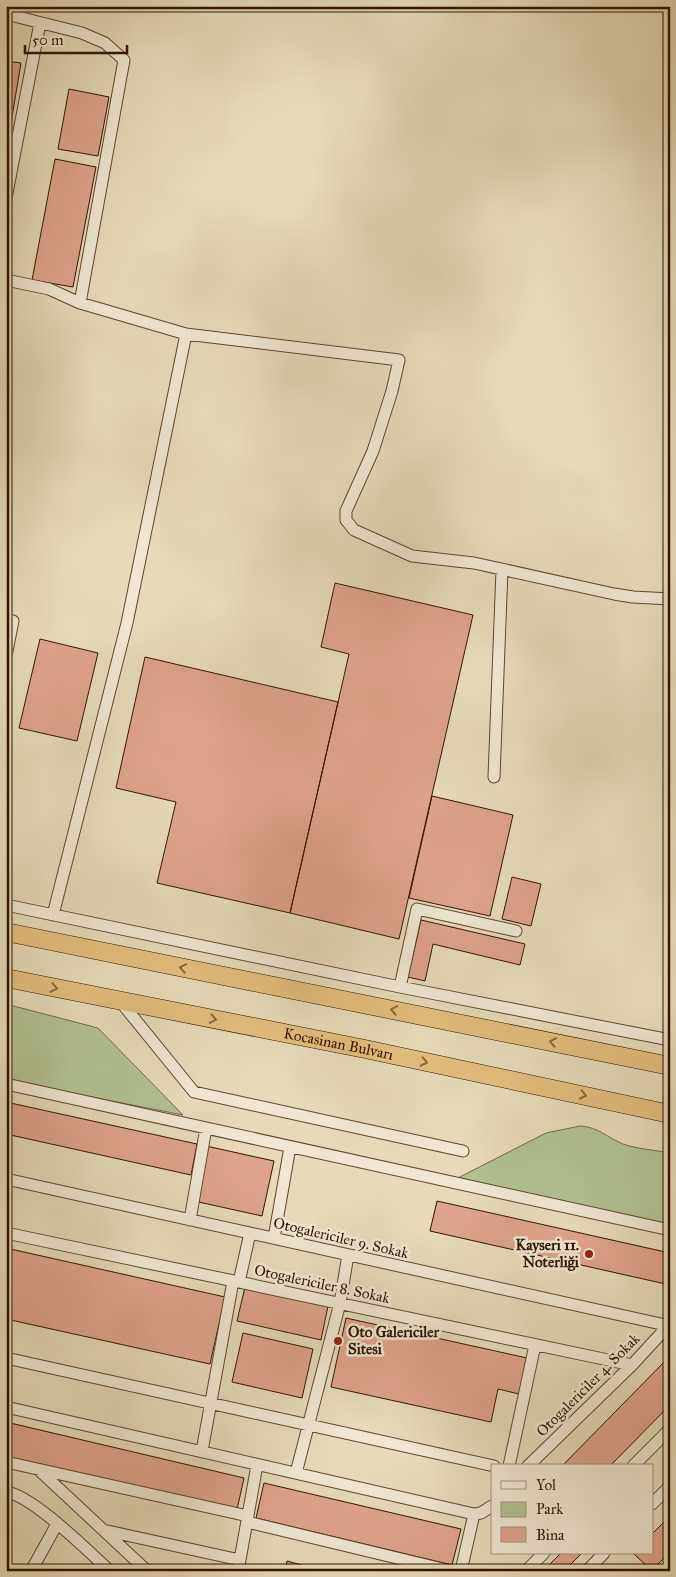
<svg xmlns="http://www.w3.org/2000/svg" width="676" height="1577" viewBox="0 0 676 1577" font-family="'IM FELL Great Primer',serif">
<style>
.green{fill:#b1c192;stroke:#726a4a}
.building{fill:#dea38c;stroke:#321301}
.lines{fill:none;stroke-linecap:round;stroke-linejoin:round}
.minor-casing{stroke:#5f452f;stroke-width:13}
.trunk-casing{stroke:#321301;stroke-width:19}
.minor{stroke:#efe7d2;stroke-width:11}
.trunk{stroke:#e3bd7c;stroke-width:18}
.oneway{stroke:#8a683e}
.poi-dot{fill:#8f2418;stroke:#efe7d2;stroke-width:2}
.labels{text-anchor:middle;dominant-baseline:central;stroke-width:5;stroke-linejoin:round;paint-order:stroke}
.street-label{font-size:15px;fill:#321301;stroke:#efe7d2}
.poi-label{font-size:15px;font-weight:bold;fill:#321301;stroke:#efe7d2;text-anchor:end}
</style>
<rect width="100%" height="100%" fill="#e6dab9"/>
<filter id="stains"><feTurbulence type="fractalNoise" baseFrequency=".004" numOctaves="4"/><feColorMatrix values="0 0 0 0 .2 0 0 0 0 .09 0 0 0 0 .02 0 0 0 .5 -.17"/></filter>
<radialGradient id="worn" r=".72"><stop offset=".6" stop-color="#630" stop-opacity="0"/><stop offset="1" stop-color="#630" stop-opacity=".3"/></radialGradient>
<path class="green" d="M6,1004L98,1028L183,1115L6,1080Z
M580,1126C599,1127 606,1137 623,1144C637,1149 655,1150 670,1153V1228L450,1182L546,1133Z"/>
<path class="building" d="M6,61L21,63L11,123L6,122Z
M69,89L109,97L98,156L58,149Z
M55,159L96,167L73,287L32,280Z
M335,583L473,615L399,939L290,913L349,654L321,647Z
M40,639L98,653L77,741L19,728Z
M145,657L338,702L290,913L157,883L176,802L116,788Z
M432,796L513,815L490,916L409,898Z
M512,877L541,884L531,926L502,919Z
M421,920L525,944L520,965L433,944L425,981L408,977Z
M6,1102L197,1144L191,1175L6,1134Z
M206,1146L274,1161L262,1216L194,1201Z
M437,1201L670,1253V1285L430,1231Z
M6,1248L225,1297L210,1364L6,1319Z
M245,1287L328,1306L321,1340L237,1321Z
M346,1318L527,1358L519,1394L498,1389L491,1422L331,1387Z
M243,1333L313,1349L302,1398L232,1382Z
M670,1356V1405L610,1466H562Z
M6,1422L244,1478L236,1514L6,1459Z
M264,1483L461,1529L452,1565L256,1518Z
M670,1516V1549L665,1553L667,1555L656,1566L654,1565L650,1569L633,1553H652V1534Z
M561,1553H582L564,1571H543Z
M287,1561L324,1571H285Z"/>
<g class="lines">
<g class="minor-casing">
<path id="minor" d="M6,14L82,33L105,43L124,60L80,303
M6,198L40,23
M6,280L49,289L80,303L186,334
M6,619L13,621L6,656
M494,777L502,570
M6,905L400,987L670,1040
M53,915L127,623L186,334L399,360L392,391L373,451L346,511V520L354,530L412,556L474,563L614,594L633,597L670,599
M400,987L417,909L516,931
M120,1001L194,1092L463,1151
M6,1084L670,1230
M6,1179L670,1326
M190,1220L206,1128
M6,1233L632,1365
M274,1238L290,1147
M239,1282L250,1233
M6,1358L494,1466
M6,1407L474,1514L481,1513L492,1506
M202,1451L233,1281
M6,1462L248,1516
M509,1466L535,1345
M528,1466L632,1365L668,1326
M633,1466L670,1429
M40,1471L145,1569L151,1571
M296,1473L340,1303L348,1255
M6,1492C32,1495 89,1552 110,1571
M652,1504L670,1486
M247,1522L451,1571
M103,1530L240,1560
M31,1571L57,1524
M238,1571L257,1465
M461,1571L474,1514
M526,1571L544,1553
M587,1571L604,1553
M669,1571L670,1570"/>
</g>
<g class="trunk-casing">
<g id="trunk">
<path d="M6,932L670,1066"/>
<path id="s1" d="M6,978L365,1049L670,1114"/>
</g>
</g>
<use href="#minor" class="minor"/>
<use href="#trunk" class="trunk"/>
</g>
<defs><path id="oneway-chevron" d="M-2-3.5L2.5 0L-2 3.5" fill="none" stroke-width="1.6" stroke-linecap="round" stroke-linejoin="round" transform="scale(1.25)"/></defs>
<g class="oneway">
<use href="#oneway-chevron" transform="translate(183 968) rotate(-169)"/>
<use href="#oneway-chevron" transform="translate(54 988) rotate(12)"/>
<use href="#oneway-chevron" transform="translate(394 1010) rotate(-169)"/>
<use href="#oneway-chevron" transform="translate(213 1019) rotate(11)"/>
<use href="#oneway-chevron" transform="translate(553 1042) rotate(-169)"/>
<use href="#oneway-chevron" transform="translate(424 1062) rotate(12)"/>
<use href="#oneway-chevron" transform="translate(583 1095) rotate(12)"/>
</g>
<g class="poi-dot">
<circle cx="589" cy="1254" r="5"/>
<circle cx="338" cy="1341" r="5"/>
</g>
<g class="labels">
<g class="street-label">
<text stroke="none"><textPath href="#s1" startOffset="339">Kocasinan Bulvarı</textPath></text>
<text transform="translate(341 1238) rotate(13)">Otogalericiler 9. Sokak</text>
<text transform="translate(322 1284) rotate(12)">Otogalericiler 8. Sokak</text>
<text transform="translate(588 1385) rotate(-45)">Otogalericiler 4. Sokak</text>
</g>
<g class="poi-label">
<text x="579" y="1245">Kayseri 11.<tspan x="579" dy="17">Noterliği</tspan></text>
<text x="348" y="1332" text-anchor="start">Oto Galericiler<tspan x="348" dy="17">Sitesi</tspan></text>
</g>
</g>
<rect width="676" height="1577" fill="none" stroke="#e6dab9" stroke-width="25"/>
<rect x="8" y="8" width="661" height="1562" fill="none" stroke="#321301" stroke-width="2.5"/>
<rect x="12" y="12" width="651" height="1552" fill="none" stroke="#321301"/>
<rect x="491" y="1464" width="162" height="90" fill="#efe7d2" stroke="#a3927e"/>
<rect x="501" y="1481" width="25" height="8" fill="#efe7d2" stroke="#a3927e"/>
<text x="536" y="1490" font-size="15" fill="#321301">Yol</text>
<rect x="501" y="1502" width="25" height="15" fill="#b1c192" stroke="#a3927e"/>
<text x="536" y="1514" font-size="15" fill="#321301">Park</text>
<rect x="501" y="1527" width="25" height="15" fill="#dea38c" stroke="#a3927e"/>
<text x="536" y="1540" font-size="15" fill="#321301">Bina</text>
<path d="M25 45v8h102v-8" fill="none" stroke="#321301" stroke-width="2.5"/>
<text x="32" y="45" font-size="15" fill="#321301" stroke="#efe7d2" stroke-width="4" paint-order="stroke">50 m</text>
<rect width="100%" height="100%" filter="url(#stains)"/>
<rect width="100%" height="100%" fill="url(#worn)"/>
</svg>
